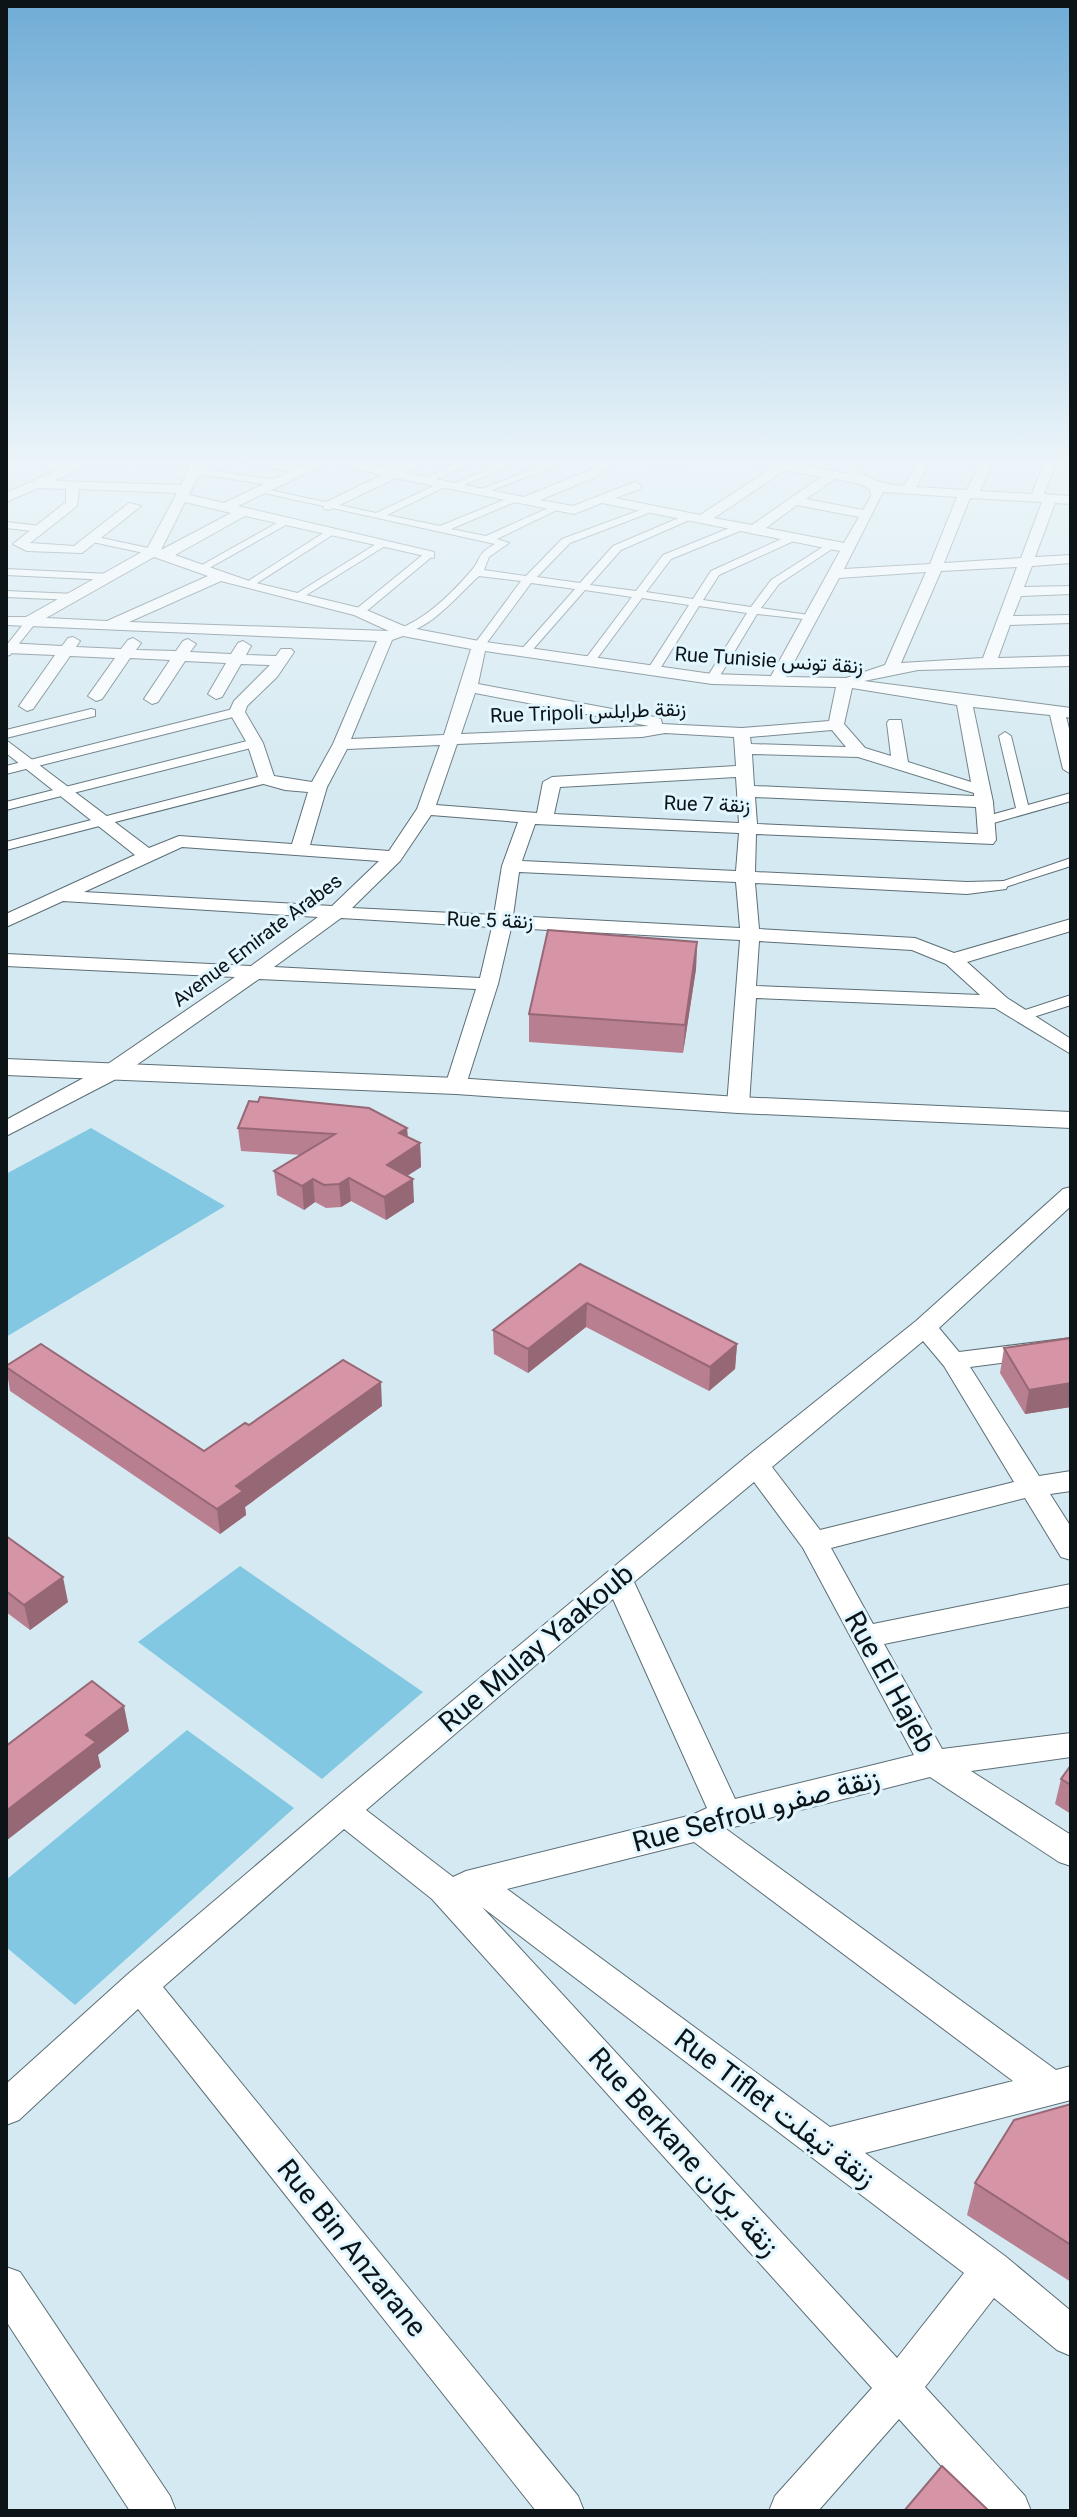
<svg xmlns="http://www.w3.org/2000/svg" width="1077" height="2517" viewBox="0 0 1077 2517" font-family="Roboto,Vazirmatn,sans-serif">
<style>
.green{fill:#82c8e3}
.lines{fill:none;stroke-linecap:round;stroke-linejoin:round}
.pedestrian-casing{stroke:#5c6e76;stroke-width:2}
.minor-casing{stroke:#5c6e76;stroke-width:2}
.tertiary-casing{stroke:#5c6e76;stroke-width:2}
.pedestrian{fill:#fff;fill-rule:evenodd}
.minor{fill:#fff;fill-rule:evenodd}
.tertiary{fill:#fff;fill-rule:evenodd}
.wall{fill:#b87f90}
.shaded-wall{fill:#966875}
.building{fill:#d694a7;stroke:#966875;stroke-width:2}
.labels{text-anchor:middle;dominant-baseline:central;stroke-width:6;stroke-linejoin:round;paint-order:stroke}
.far-street-label{font-size:20px;fill:#0d1417;stroke:#e1f6ff}
.near-street-label{font-size:28px;fill:#0d1417;stroke:#e1f6ff}
</style>
<rect width="100%" height="100%" fill="#d4e9f1"/>
<path class="green" d="M91,1128L225,1206L6,1337V1174Z
M240,1566L423,1692L322,1779L138,1642Z
M187,1730L294,1808L75,2005L6,1947V1880Z"/>
<g class="lines">
<g class="pedestrian-casing">
<path id="pedestrian" d="M218,458H242L307,470L302,473Z
M359,458H371L357,466H351V462Z
M469,458H482L427,483L419,481Z
M513,458H526L455,489L447,487Z
M562,458H576L482,494L474,492Z
M195,468L277,480L282,483L277,486L192,473L190,471Z
M442,482L445,483V487L387,515L440,526L511,497H517V501L451,529L486,536L555,505L563,507L497,539L509,543L489,557L484,570L526,576L562,539L651,506L656,509L654,511L570,543L537,577L580,583L613,546L688,514H694V518L621,550L590,585L636,591L663,555L737,525H745V529L671,559L646,592L693,599L711,571L790,535H798V539L719,575L703,600L751,607L771,580L829,543L838,545L779,584L761,608L809,615L814,618L813,620L757,614L718,679L712,682L706,679L747,613L699,606L658,672L652,675L646,672L689,605L642,598L593,664L589,665L583,662L632,597L585,590L528,655L524,656L518,653L520,651L575,589L531,583L483,648L479,649L473,646L521,581L479,576C459,594 426,635 398,633V629C425,620 453,592 471,571C483,558 474,556 495,544L255,491L260,488L376,513Z
M284,519L293,521L202,572L193,570Z
M6,522L41,526L46,529L41,532L6,528Z
M328,530L337,532L251,587L242,585Z
M92,536L153,549L158,552L153,555L88,541L87,539Z
M381,541L386,544L385,546L300,599L291,597Z
M425,553L434,555L363,614H355V610Z
M6,569L110,574L115,577L110,580L6,575Z
M6,591L74,594L79,597L74,600L6,597Z
M28,618L38,620L10,655L6,656V646Z
M237,708L241,709V715L6,774V766Z
M91,709L95,710V716L6,738V730Z
M1005,732L1011,736L1028,805L1071,793V801L990,824H980V818L1016,808L999,736Z
M255,739L259,740V746L6,810V802Z
M266,775L272,779L271,782L6,850V842Z
M1071,858V866L999,889L992,885Z
M1071,995V1005L1021,1021L1013,1016L1016,1013Z"/>
</g>
<g class="minor-casing">
<path id="minor" d="M25,458H43L65,466L82,458H207L189,495L224,503L319,458H343L393,470L416,458H432L406,473L524,497L590,470L604,458H618L598,476L540,500L573,506L635,482L641,486L640,489L615,498L700,515L772,468L732,458L781,462L793,459L794,464L848,474L836,458H848C864,479 879,484 904,486L920,458H932L916,487L967,490L982,458H994L980,491L1032,494L1046,458H1058L1044,494L1071,496V504L1055,503L1035,557L1071,555V563L1032,566L1024,587L1071,586V594L1021,596L1013,616L1071,615V623L1010,625L998,658L1071,656V666L918,670L864,681L1071,708V718L1066,717L1071,736V774L1063,769L1050,715L973,707L993,802L996,840L993,844L756,834L755,872L967,882L1006,881L1008,885L1006,889L967,894L755,883L759,929L915,938L954,953L1071,919V931L967,962L1007,998L1071,1039V1054L995,1008L756,998L749,1105L738,1112L727,1105L740,940L511,928L498,984L464,1091H448L445,1086L476,989L259,979L118,1078L6,1136V1120L102,1068L235,977L6,966V954L251,966L318,917L63,901L6,927V914L135,855L6,753V740L149,848L179,836L292,844L308,792L285,790L260,783L247,743L229,712L234,701L270,665L241,664L222,697L216,699L208,694L226,663L185,661L158,702L152,704L144,699L170,660L130,658L102,699L96,701L88,696L115,658L70,656L33,709L27,711L19,706L55,655L6,653V643L62,646L68,638L73,637L80,641L76,647L121,649L128,640L133,638L141,643L136,650L176,651L183,641L188,639L196,644L190,652L231,654L238,643L243,641L251,646L246,655L276,656L281,649H291L294,652L277,677L247,706L245,712L263,743L274,776L312,782L333,744L377,641L6,625V617H26L147,549L177,493L79,489L77,506L30,543L74,546L129,503L141,506L82,553L27,551L13,544L66,502V489L38,488L6,502V493L55,471ZM330,462L382,475L324,503V509L329,510L396,478L574,514L602,503L840,551L771,676L712,674L479,641L406,627L364,609L252,582L175,555L245,516L434,558V552L238,506ZM90,464L190,467L181,485L54,481ZM785,470L821,477L752,525L714,518ZM835,479L861,484L870,490L871,496L863,510L806,499ZM883,492L957,497L930,564L844,569ZM970,498L1042,502L1021,558L944,563ZM185,502L231,513L161,550ZM797,505L859,517L844,543L766,528ZM154,557L208,576L107,621L46,618ZM1017,567L983,658L901,663L941,571ZM926,572L885,665L846,678L786,677L839,578ZM221,581L354,615L389,631L129,622ZM403,636L471,649L444,735L351,739L392,640ZM485,651L712,684L836,687L829,721L742,728L662,724L661,719L655,717L478,684ZM852,688L957,705L971,782L908,762L901,720H889L887,723L891,756L865,748L844,724ZM475,693L649,726L461,734ZM832,730L846,747L751,744L750,737ZM665,733L734,737L736,766L552,777L543,782L537,813L436,805L457,744L642,737ZM440,745L417,809L389,851L310,845L327,787L347,749ZM752,754L858,757L974,793V796L754,786ZM736,777L739,823L554,814L560,787ZM755,797L976,807L978,834L757,824ZM431,815L518,822L502,866L494,915L352,908L400,861ZM535,824L739,833L736,871L522,861ZM182,847L379,861L332,906L84,892ZM519,872L736,882L740,928L513,916ZM341,918L492,927L480,978L274,967ZM759,941L912,950L946,964L980,995L756,986Z
M630,458H701C684,469 647,469 630,458Z
M1071,1187V1206L939,1328L959,1352L1071,1338V1354L970,1367L1039,1476L1071,1471V1491L1050,1494L1071,1527V1560L1061,1557L1025,1498L831,1548L873,1624L1071,1584V1606L884,1644L942,1749L1071,1733V1757L971,1771L1071,1835V1866L1059,1862L930,1777L726,1829L1056,2070L1071,2066V2100L865,2153L1005,2256L1071,2311V2356L1057,2350L994,2298L925,2387L1025,2496L1031,2511H982L899,2419L818,2511H769L775,2496L872,2388L432,1899L344,1829L163,1987L578,2496L584,2511H536L138,2009L19,2120L6,2125V2084L128,1974L332,1801L746,1457L916,1321L1063,1189ZM923,1341L944,1366L1014,1482L820,1530L772,1467ZM754,1482L803,1548L914,1755L735,1799L634,1582ZM613,1599L707,1808L692,1815L466,1871L453,1877L366,1810ZM694,1842L1013,2081L830,2127L507,1889ZM482,1907L964,2273L897,2358Z
M6,2267L20,2272L170,2496L176,2511H130L6,2321Z"/>
</g>
<g class="tertiary-casing">
<path id="tertiary" d="M6,1059L456,1078L738,1097L1071,1112V1128L738,1113L456,1094L6,1075Z"/>
</g>
<use href="#pedestrian" class="pedestrian"/>
<use href="#minor" class="minor"/>
<use href="#tertiary" class="tertiary"/>
</g>
<path class="wall" d="M697,942L696,969L683,1053L529,1042V1014Z
M238,1128H407L408,1137L420,1143L421,1167L407,1176L414,1202L386,1220L351,1201L341,1207L326,1208L315,1202L304,1210L277,1195L274,1171L301,1155L241,1151Z
M580,1264L737,1344L735,1369L709,1391L586,1327L528,1373L494,1354L493,1330Z
M1071,1338V1407L1025,1414L1000,1373L1004,1348Z
M6,1366L204,1451L249,1425L382,1406L245,1507L246,1515L220,1534L10,1391Z
M6,1536L68,1602L30,1630L6,1612Z
M1071,1765V1814L1055,1804L1061,1779Z
M1071,2104V2282L967,2215L975,2183Z"/>
<path class="shaded-wall" d="M697,942L696,969L683,1053L685,1025Z
M407,1128L408,1151L420,1143L421,1167L388,1188L387,1165L399,1133Z
M349,1178L351,1201L341,1207L339,1184Z
M313,1179L315,1202L304,1210L302,1186Z
M413,1179L414,1202L386,1220L384,1197Z
M587,1303L586,1327L528,1373V1349Z
M737,1344L735,1369L709,1391L710,1367Z
M381,1382L382,1406L245,1507L246,1515L220,1534L217,1509L236,1486Z
M1071,1383V1407L1025,1414L1029,1390Z
M63,1577L68,1602L30,1630L24,1605Z
M124,1706L129,1731L98,1755L101,1767L6,1841V1811L86,1735Z"/>
<path class="building" d="M548,930L697,942L685,1025L529,1014Z
M260,1097L369,1108L407,1128L399,1133L420,1143L387,1165L413,1179L384,1197L349,1178L339,1184L324,1185L313,1179L302,1186L274,1171L335,1134L238,1128L249,1101L258,1102Z
M580,1264L737,1344L710,1367L587,1303L528,1349L493,1330Z
M1071,1338V1383L1029,1390L1004,1348Z
M41,1344L204,1451L245,1423L249,1425L343,1360L381,1382L236,1486L243,1491L217,1509L6,1367V1366Z
M6,1536L63,1577L24,1605L6,1591Z
M92,1681L124,1706L86,1735L96,1742L6,1811V1746Z
M1071,1765V1785L1061,1779Z
M1071,2104V2245L975,2183L1014,2120Z
M942,2466L989,2511H904Z"/>
<linearGradient id="sky" x2="0" y2="1"><stop stop-color="#6facd6"/><stop offset="0.57" stop-color="#ecf5f9"/><stop offset="1" stop-color="#ecf5f9" stop-opacity="0"/></linearGradient>
<rect width="1077" height="810" fill="url(#sky)"/>
<g class="labels">
<g class="far-street-label">
<text transform="translate(769 660) rotate(4)">Rue Tunisie زنقة تونس</text>
<text transform="translate(588 712) rotate(-2)">Rue Tripoli زنقة طرابلس</text>
<text transform="translate(707 804) rotate(2)">Rue 7 زنقة</text>
<text transform="translate(490 920) rotate(2)">Rue 5 زنقة</text>
<text transform="translate(257 940) rotate(-37)">Avenue Emirate Arabes</text>
</g>
<g class="near-street-label">
<text transform="translate(536 1648) rotate(-40)">Rue Mulay Yaakoub</text>
<text transform="translate(890 1682) rotate(61)">Rue El Hajeb</text>
<text transform="translate(756 1810) rotate(-15)">Rue Sefrou زنقة صفرو</text>
<text transform="translate(775 2108) rotate(37)">Rue Tiflet زنقة تيفلت</text>
<text transform="translate(684 2152) rotate(48)">Rue Berkane زنقة بركان</text>
<text transform="translate(352 2248) rotate(51)">Rue Bin Anzarane</text>
</g>
</g>
<rect width="1077" height="2517" fill="none" stroke="#0d1417" stroke-width="16"/>
</svg>
